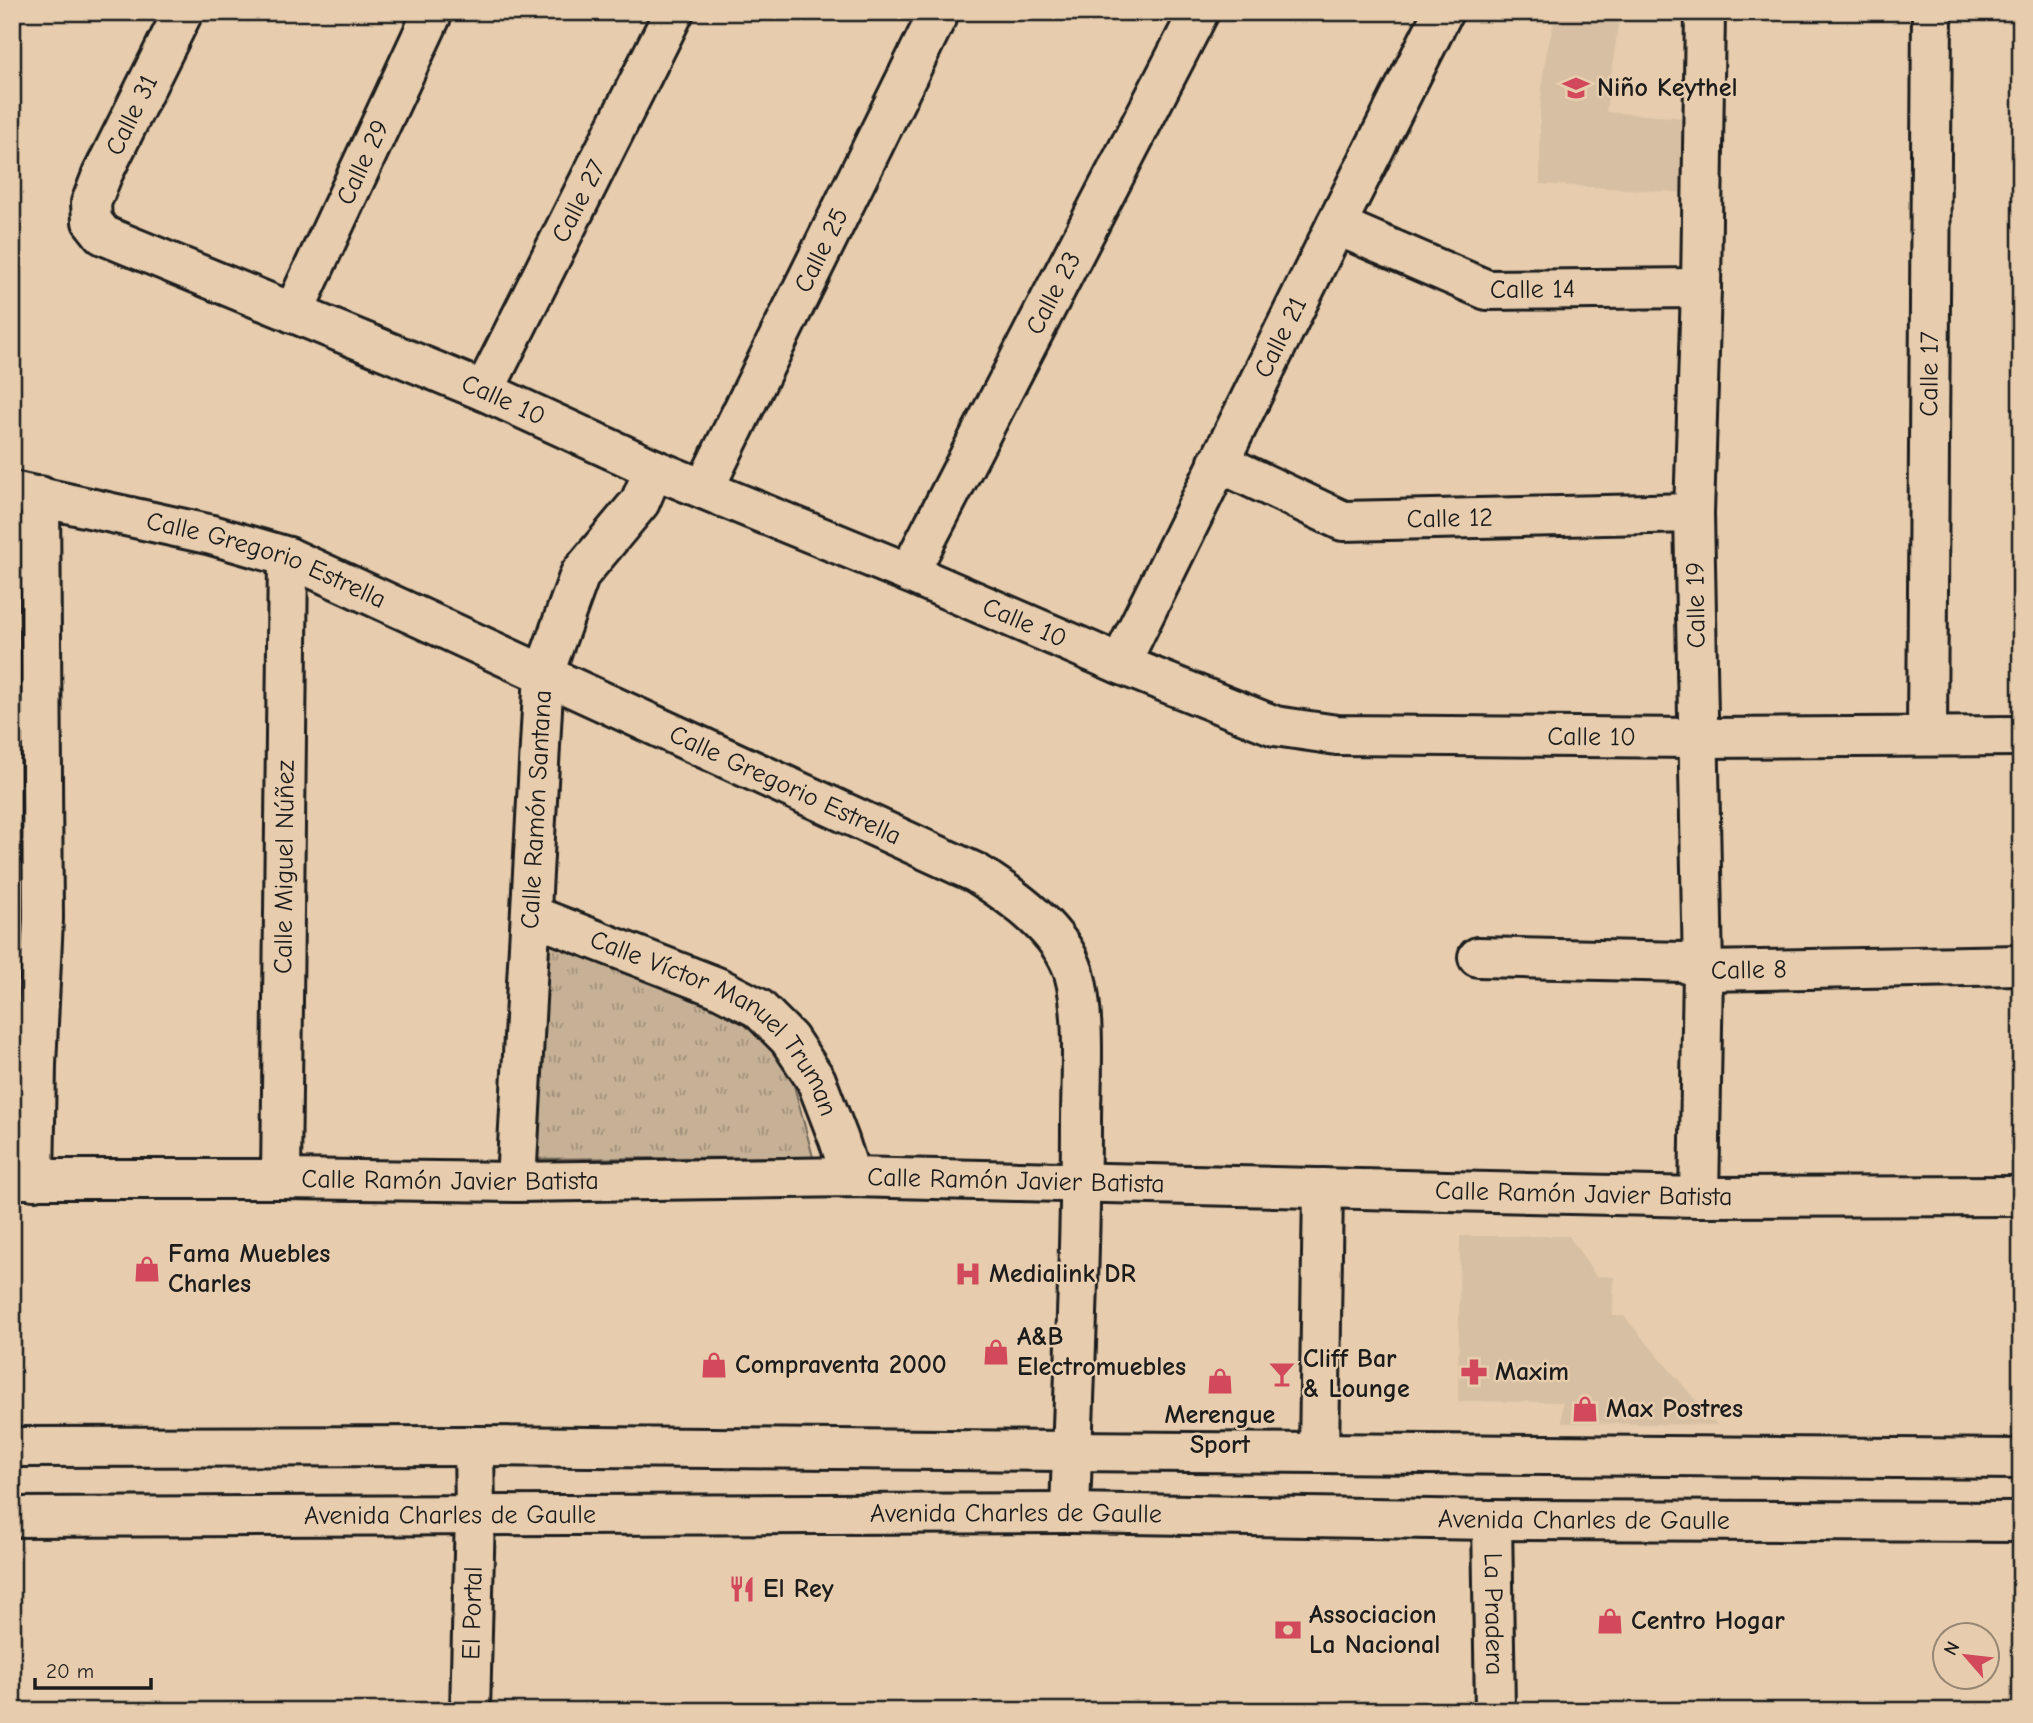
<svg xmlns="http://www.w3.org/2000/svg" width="2033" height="1723" viewBox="0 0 2033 1723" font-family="'Comic Neue',sans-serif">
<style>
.built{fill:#d7bfa3}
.park{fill:url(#park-tufts);stroke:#716659;stroke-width:2}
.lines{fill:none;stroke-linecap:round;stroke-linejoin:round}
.minor-casing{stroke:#1c1c1c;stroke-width:44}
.major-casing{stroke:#1c1c1c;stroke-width:44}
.minor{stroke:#e7cdae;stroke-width:38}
.major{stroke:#e7cdae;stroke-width:38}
.labels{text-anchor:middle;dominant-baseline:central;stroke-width:5;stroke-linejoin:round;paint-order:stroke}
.poi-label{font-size:26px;font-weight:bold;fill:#1c1c1c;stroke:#e7cdae;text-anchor:start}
.street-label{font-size:26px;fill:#1c1c1c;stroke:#e7cdae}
</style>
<defs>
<pattern id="park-tufts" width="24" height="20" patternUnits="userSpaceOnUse" patternTransform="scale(1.75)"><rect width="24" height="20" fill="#c6b196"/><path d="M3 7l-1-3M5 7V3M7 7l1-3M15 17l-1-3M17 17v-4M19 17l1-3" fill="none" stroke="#a08f7a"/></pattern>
</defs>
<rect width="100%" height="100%" fill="#e7cdae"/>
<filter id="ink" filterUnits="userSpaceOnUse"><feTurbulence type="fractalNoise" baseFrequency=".0143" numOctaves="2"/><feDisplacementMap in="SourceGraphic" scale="14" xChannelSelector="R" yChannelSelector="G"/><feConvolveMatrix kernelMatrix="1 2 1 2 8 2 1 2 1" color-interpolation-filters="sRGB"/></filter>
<g filter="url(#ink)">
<path class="built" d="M1556,12H1620L1606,112L1697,119L1693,193L1540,184V111L1544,65Z
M1460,1236H1569L1596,1276L1614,1277L1613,1316H1624L1717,1425L1562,1423V1402L1458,1401Z"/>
<path class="park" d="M521,935L709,988L788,1063L813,1157L512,1159Z"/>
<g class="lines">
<g class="minor-casing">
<g id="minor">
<path id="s1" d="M183,12L102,175L91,203L92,221L103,235L484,391L654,469L909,573L1120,664L1275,726L1337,735L1699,738L2021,736"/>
<path id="s2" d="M1336,225L1487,290L1701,288"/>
<path id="s3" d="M293,313L433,12"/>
<path id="s4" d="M484,391L674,12"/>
<path id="s5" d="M1218,462L1343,521L1694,513"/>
<path id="s6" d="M704,489L939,12"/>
<path id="s7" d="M12,491L212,535L288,557L976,873C1012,896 1061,930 1074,973C1086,1015 1081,1078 1081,1121C1081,1252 1074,1383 1070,1513"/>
<path id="s8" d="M909,573L1199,12"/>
<path id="s9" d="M1120,664L1336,225L1443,12"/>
<path id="s10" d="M1927,736L1932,12"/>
<path id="s11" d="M531,915L717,987L758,1008L789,1039L816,1080L839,1140L851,1177"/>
<path id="s12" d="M1478,957L1684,962L1703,971L2021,965"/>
<path id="s13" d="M12,1179H281L516,1182L851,1177L1699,1197L2021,1196"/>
<path id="s14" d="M281,1179L288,557"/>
<path d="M34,1180L36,1065L43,919L40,496"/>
<path id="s15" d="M516,1182L544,673L580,574L640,502L654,469"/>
<path d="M1699,1197L1703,971L1694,513L1701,288L1705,12"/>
<path d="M1319,1453L1323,1188"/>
<path id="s16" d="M1492,1520L1495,1711"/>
<path id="s17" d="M470,1711L475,1514L474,1446"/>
</g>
</g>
<g class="major-casing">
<g id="major">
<path d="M12,1447L474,1446L2021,1459"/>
<path id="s18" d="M12,1517L1070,1513L1492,1520L2021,1522"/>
</g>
</g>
<use href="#minor" class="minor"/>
<use href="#major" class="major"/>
</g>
</g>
<defs>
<g id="school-bare" transform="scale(2.1)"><path d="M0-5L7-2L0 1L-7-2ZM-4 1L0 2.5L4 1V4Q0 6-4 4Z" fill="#d1495b" stroke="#e7cdae" stroke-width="2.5" paint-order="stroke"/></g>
<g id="shop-bare" transform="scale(2.1)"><path d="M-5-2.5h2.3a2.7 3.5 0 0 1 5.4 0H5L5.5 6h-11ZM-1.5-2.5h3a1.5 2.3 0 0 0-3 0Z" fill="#d1495b" stroke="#e7cdae" stroke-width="2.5" paint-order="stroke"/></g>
<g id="hospital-bare" transform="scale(2.1)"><path d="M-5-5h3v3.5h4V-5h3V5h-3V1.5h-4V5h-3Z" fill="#d1495b" stroke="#e7cdae" stroke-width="2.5" paint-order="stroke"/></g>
<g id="pharmacy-bare" transform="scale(2.1)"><path d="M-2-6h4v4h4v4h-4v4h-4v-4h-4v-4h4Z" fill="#d1495b" stroke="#e7cdae" stroke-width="2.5" paint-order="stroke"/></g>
<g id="bar-bare" transform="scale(2.1)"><path d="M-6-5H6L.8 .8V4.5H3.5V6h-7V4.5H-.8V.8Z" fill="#d1495b" stroke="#e7cdae" stroke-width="2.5" paint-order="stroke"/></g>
<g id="restaurant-bare" transform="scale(2.1)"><path d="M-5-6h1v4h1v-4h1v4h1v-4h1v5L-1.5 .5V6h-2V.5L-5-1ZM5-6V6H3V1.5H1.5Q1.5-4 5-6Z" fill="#d1495b" stroke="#e7cdae" stroke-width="2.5" paint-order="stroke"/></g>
<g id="bank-bare" transform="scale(2.1)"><path d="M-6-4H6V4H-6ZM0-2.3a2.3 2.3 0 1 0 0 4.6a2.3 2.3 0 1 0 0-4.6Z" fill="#d1495b" stroke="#e7cdae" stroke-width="2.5" paint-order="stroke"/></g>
</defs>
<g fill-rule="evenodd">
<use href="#school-bare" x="1576" y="88"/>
<use href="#shop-bare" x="147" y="1269"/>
<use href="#hospital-bare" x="968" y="1274"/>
<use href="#shop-bare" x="996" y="1352"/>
<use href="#shop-bare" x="714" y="1365"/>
<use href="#pharmacy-bare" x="1474" y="1372"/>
<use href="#bar-bare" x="1282" y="1374"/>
<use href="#shop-bare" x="1220" y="1381"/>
<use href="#shop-bare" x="1585" y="1409"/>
<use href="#restaurant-bare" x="742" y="1589"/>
<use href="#shop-bare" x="1610" y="1621"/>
<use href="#bank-bare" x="1288" y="1630"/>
</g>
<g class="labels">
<g class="poi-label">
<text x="1597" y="88">Niño Keythel</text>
<text x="168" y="1254">Fama Muebles<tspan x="168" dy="30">Charles</tspan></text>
<text x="989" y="1274">Medialink DR</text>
<text x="1017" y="1337">A&amp;B<tspan x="1017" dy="30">Electromuebles</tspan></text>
<text x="1303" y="1359">Cliff Bar<tspan x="1303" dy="30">&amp; Lounge</tspan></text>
<text x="735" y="1365">Compraventa 2000</text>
<text x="1495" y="1372">Maxim</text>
<text x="1606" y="1409">Max Postres</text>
<text x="1220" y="1415" text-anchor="middle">Merengue<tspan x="1220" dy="30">Sport</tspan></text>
<text x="763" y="1589">El Rey</text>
<text x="1309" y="1615">Associacion<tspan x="1309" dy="30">La Nacional</tspan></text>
<text x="1631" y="1621">Centro Hogar</text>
</g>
<g class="street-label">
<text transform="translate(132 115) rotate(-64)">Calle 31</text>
<text stroke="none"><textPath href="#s3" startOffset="166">Calle 29</textPath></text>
<text stroke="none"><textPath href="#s4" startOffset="212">Calle 27</textPath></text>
<text stroke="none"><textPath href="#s6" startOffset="266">Calle 25</textPath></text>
<text stroke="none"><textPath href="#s2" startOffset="210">Calle 14</textPath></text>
<text stroke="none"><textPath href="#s8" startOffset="315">Calle 23</textPath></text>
<text stroke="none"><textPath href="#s9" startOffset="364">Calle 21</textPath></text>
<text stroke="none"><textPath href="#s10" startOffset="362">Calle 17</textPath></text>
<text stroke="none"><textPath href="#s1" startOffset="681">Calle 10</textPath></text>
<text stroke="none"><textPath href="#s5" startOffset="245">Calle 12</textPath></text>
<text stroke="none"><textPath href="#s7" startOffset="264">Calle Gregorio Estrella</textPath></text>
<text transform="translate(1696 605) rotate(-91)">Calle 19</text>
<text stroke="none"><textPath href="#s1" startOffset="1248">Calle 10</textPath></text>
<text stroke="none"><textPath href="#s1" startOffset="1836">Calle 10</textPath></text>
<text stroke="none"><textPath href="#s7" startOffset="831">Calle Gregorio Estrella</textPath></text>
<text stroke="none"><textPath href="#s15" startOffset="373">Calle Ramón Santana</textPath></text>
<text stroke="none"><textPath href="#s14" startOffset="312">Calle Miguel Núñez</textPath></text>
<text stroke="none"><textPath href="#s12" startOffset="273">Calle 8</textPath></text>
<text stroke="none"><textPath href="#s11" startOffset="220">Calle Víctor Manuel Truman</textPath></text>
<text stroke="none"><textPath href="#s13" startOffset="438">Calle Ramón Javier Batista</textPath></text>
<text stroke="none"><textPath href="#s13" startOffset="1004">Calle Ramón Javier Batista</textPath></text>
<text stroke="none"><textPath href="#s13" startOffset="1572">Calle Ramón Javier Batista</textPath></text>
<text stroke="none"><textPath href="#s18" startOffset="1004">Avenida Charles de Gaulle</textPath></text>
<text stroke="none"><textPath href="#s18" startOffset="438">Avenida Charles de Gaulle</textPath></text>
<text stroke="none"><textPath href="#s18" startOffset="1572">Avenida Charles de Gaulle</textPath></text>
<text stroke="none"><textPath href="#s17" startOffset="98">El Portal</textPath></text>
<text stroke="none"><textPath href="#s16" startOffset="94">La Pradera</textPath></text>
</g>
</g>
<rect width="2033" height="1723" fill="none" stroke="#e7cdae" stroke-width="42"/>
<rect x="21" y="21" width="1991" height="1681" fill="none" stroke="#1c1c1c" stroke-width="2.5" filter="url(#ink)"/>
<g transform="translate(1966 1656) rotate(298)"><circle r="33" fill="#e7cdae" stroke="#968674" stroke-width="2"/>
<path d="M0-5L12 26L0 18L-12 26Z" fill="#d1495b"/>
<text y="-10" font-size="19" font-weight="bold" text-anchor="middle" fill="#1c1c1c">N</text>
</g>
<path d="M35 1678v10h116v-10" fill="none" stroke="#1c1c1c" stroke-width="3.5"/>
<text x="46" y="1678" font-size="21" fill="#1c1c1c" stroke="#e7cdae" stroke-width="5" paint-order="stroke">20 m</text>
</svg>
